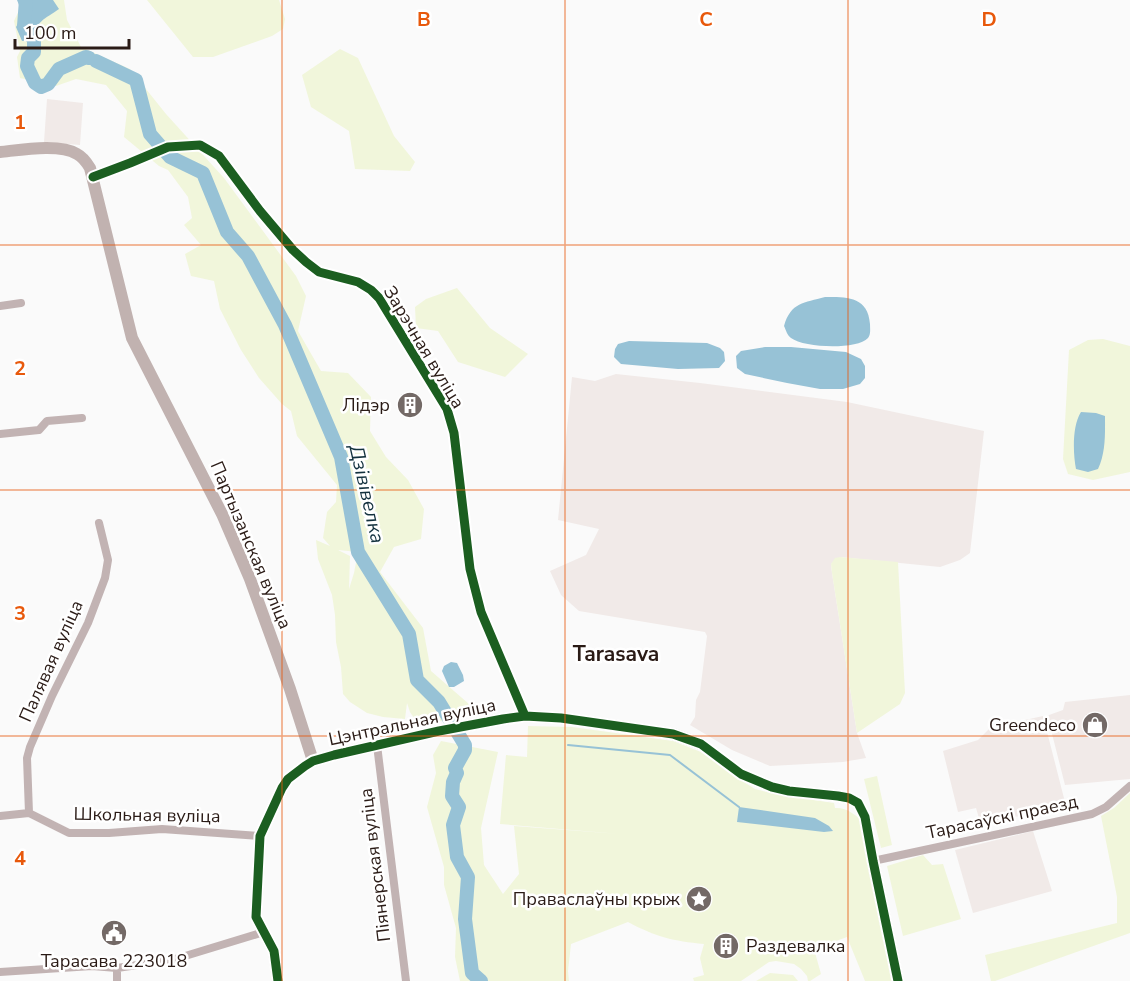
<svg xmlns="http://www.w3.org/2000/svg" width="1130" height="981" viewBox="0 0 1130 981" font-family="'Nunito Sans',sans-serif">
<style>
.built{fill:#f1eae8}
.green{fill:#f1f6db;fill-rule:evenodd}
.water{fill:#97c2d6}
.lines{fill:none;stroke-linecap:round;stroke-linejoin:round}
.stream{stroke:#97c2d6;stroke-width:2}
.river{stroke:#97c2d6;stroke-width:14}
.street{stroke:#c2b3b3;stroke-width:8}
.secondary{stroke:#c1b2b0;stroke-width:12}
.cycleway-casing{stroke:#fff;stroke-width:13}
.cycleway{stroke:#1b5e20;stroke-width:9}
.grid{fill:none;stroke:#e8590c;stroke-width:1.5;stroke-opacity:0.55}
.labels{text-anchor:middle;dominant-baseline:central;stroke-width:5;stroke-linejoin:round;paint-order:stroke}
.street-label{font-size:18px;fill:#2a1b16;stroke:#fff}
.poi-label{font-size:18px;fill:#2a1b16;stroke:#fff;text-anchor:end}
.water-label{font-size:20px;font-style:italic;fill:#13313e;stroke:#fff}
.quarter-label{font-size:21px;font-weight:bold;fill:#2a1b16;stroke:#fff}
.grid-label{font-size:20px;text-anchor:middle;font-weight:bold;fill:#e8590c;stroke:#fff;stroke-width:5;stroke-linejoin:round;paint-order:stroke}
</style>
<rect width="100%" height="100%" fill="#fafafa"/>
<path class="built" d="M47,99L83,103L80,145L44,142Z
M616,374L700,383L847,402L984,431L970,553L960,560L940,567L840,557L831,564L832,573L857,733L866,758L843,762L770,766L732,750L690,725L695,717L696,700L700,692L707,636L705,632L579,611L561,595L550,571L586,555L599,529L558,520L572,377L595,381Z
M1130,695V779L1065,785L1048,718L1049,715L1063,710L1065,702Z
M1043,716L1066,806L1044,810L981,825L976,808L958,812L943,751L978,740L990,728Z
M1033,831L1052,891L973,913L955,850Z"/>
<path class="green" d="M24,0H64L67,20L81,47L130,69L166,114L224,178L296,276L306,296L298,331L321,371L348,373L371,397L370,431L386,457L408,480L424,509L421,539L394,547L380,572L423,628L431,671L477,711L420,727L410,712L407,703L405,719L383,717L367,713L350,702L343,694L341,667L336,642L335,615L332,595L318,559L316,540L330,546L323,538L327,512L336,502L337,485L297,436L291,411L282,404L259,378L241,350L220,309L214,281L191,276L185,254L201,245L184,225L192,218L188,197L168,170L159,166L124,137L127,111L106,85L76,79L56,86L20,78L17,57L20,51L14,21ZM338,550L358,552L354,573L349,589L350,556Z
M147,0H279L285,19L283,29L272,36L213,57H193Z
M340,49L358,58L394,136L415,162L410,171L355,169L349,131L311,107L302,75Z
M457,288L490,328L528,354L505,377L458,362L438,331L416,328L415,307L426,299Z
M1103,339L1130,346V472L1093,480L1068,474L1063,459L1069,350L1088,340Z
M840,557L898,562L905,693L900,704L857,733L832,573L831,564L835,558Z
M528,726L572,727L673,741L701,752L739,779L755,789L774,794L834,803L835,808C845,807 853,813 860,819L892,981H865L847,937L814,949L821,974L810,981H808L807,976L801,969L794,964L776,961L769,962L741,981H694L693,978L704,975L700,958L704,944C673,941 656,937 628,922L571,944L568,971L569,981H460L455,957L456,928L444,885V867L427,807L436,773L433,755L441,741L498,752L481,828L484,865L503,894L519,874L514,826L620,834L500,824L506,755L527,757Z
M877,776L892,845L881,848L864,779Z
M1130,793V933L995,981H991L985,955L1117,923V897L1101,816L1114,808Z
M923,855L932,865L943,864L961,919L903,936L887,866Z
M770,973L793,975L798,981H756Z"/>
<path class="water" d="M17,0H53L59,9C45,19 35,21 34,40L22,41L16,27L23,15Z
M825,297C846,297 868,296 870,324C870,329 871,334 868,338C857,350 804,348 791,338C787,335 786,330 784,326C791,302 804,303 825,297Z
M629,341L707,343L720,348L724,352L725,361L719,368L678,369L621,364L614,357L615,349L618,344Z
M765,347H791L846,352L861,359L865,366V378L860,384L843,389H820L787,383L745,374L737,368L736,356L741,351Z
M1081,412L1096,413L1105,416C1105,433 1106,452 1098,469L1088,472L1076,469C1073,454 1072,426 1081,412Z
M451,662L457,663L463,675L464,681L454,687H449L442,671L444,666Z
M739,807L815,818L829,826L833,831L824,832L737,822Z"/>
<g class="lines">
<path class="stream" d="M568,745L670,755L739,807"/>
<path class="river" d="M26,0L24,26L34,40V52L28,58L27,66L35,83L41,87L48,84L59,69L86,57L89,58
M96,61L136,80L150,134L170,157L203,173L227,232L248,256L285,325L341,457L358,552L409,634L417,680L439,702L465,745V750L455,768L457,773L453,782L452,796L459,807L453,825L457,857L468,877L465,919L472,973L481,981"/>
<path class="street" d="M93,177L130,163L168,147L200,145L219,156L260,211L293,250L306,262L319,272L358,282L371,290L379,298L447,409L454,433L470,569L481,612L525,716
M0,306L21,303
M0,434L39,430L47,421L82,418
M377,745L406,981
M29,813L27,758L30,747L52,696L88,623L105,578L108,560L99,523
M0,816L29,813L69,833H109L162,829L260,836
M873,861L1092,814L1106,807L1130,786
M117,968V981
M0,972L92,966L117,968L172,960L264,932"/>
<path class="secondary" d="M0,152C20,150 60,143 77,154C83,157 87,163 90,168L132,338L222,514L250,579L290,689L313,761
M278,981L274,951L256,917L260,836L282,788L288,779L305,766L313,761L334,755L439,731L503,719L525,716L561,718L673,734L701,744L741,774L772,787L789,791L838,796L849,798L858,803L865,817L873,861L898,981"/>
<g class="cycleway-casing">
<path id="cycleway" d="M93,177L130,163L168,147L200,145L219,156L260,211L293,250L306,262L319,272L358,282L371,290L379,298L447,409L454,433L470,569L481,612L525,716
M278,981L274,951L256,917L260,836L282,788L288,779L305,766L313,761L334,755L439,731L503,719L525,716L561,718L673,734L701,744L741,774L772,787L789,791L838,796L849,798L858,803L865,817L873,861L898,981"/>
</g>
<use href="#cycleway" class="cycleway"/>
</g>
<path class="grid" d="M282,0V981M565,0V981M848,0V981M0,245H1130M0,490H1130M0,736H1130"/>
<defs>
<g id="building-disc" transform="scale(1.35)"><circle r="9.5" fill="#736966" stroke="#fff"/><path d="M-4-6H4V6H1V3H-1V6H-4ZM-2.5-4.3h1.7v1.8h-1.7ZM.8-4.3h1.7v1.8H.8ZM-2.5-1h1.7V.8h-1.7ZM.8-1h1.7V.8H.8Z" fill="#fff"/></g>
<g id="shop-disc" transform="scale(1.35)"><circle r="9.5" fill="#736966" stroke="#fff"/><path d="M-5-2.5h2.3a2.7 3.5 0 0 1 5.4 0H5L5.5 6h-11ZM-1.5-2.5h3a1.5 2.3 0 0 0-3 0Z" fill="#fff"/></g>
<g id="sight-disc" transform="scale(1.35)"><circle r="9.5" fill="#736966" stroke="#fff"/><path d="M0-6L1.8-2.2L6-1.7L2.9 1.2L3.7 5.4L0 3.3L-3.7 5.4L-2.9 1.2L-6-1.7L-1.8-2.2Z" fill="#fff"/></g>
<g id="civic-disc" transform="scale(1.35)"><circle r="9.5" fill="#736966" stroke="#fff"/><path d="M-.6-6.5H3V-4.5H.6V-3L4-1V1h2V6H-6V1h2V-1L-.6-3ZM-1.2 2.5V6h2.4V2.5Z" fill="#fff"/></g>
</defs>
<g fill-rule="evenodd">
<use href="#building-disc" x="410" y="405"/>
<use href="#shop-disc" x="1095" y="725"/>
<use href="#sight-disc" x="699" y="899"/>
<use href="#civic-disc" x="114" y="933"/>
<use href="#building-disc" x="726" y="946"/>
</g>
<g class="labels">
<g class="street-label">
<text transform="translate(424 347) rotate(59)">Зарэчная вуліца</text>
<text transform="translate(251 545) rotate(67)">Партызанская вуліца</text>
<text transform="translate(51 661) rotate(-66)">Палявая вуліца</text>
<text transform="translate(412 722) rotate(-12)">Цэнтральная вуліца</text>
<text transform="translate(147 815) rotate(1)">Школьная вуліца</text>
<text transform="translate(1002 817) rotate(-12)">Тарасаўскі праезд</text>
<text transform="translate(375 865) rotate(-97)">Піянерская вуліца</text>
</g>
<g class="poi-label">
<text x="390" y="405">Лідэр</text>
<text x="1076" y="725">Greendeco</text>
<text x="680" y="899">Праваслаўны крыж</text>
<text x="746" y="946" text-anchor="start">Раздевалка</text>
<text x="114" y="961" text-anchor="middle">Тарасава 223018</text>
</g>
<g class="water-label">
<text transform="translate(367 494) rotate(77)">Дзівівелка</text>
</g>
<g class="quarter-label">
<text x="616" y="654">Tarasava</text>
</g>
</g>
<g class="grid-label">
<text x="424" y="26">B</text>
<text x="706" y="26">C</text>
<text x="989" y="26">D</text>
<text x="20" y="129">1</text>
<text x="20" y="375">2</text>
<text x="20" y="620">3</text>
<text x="20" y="865">4</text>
</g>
<path d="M15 39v9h114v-9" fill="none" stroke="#2a1b16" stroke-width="3"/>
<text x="24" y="39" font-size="18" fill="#2a1b16" stroke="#ffffff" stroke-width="4.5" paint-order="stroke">100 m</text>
</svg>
